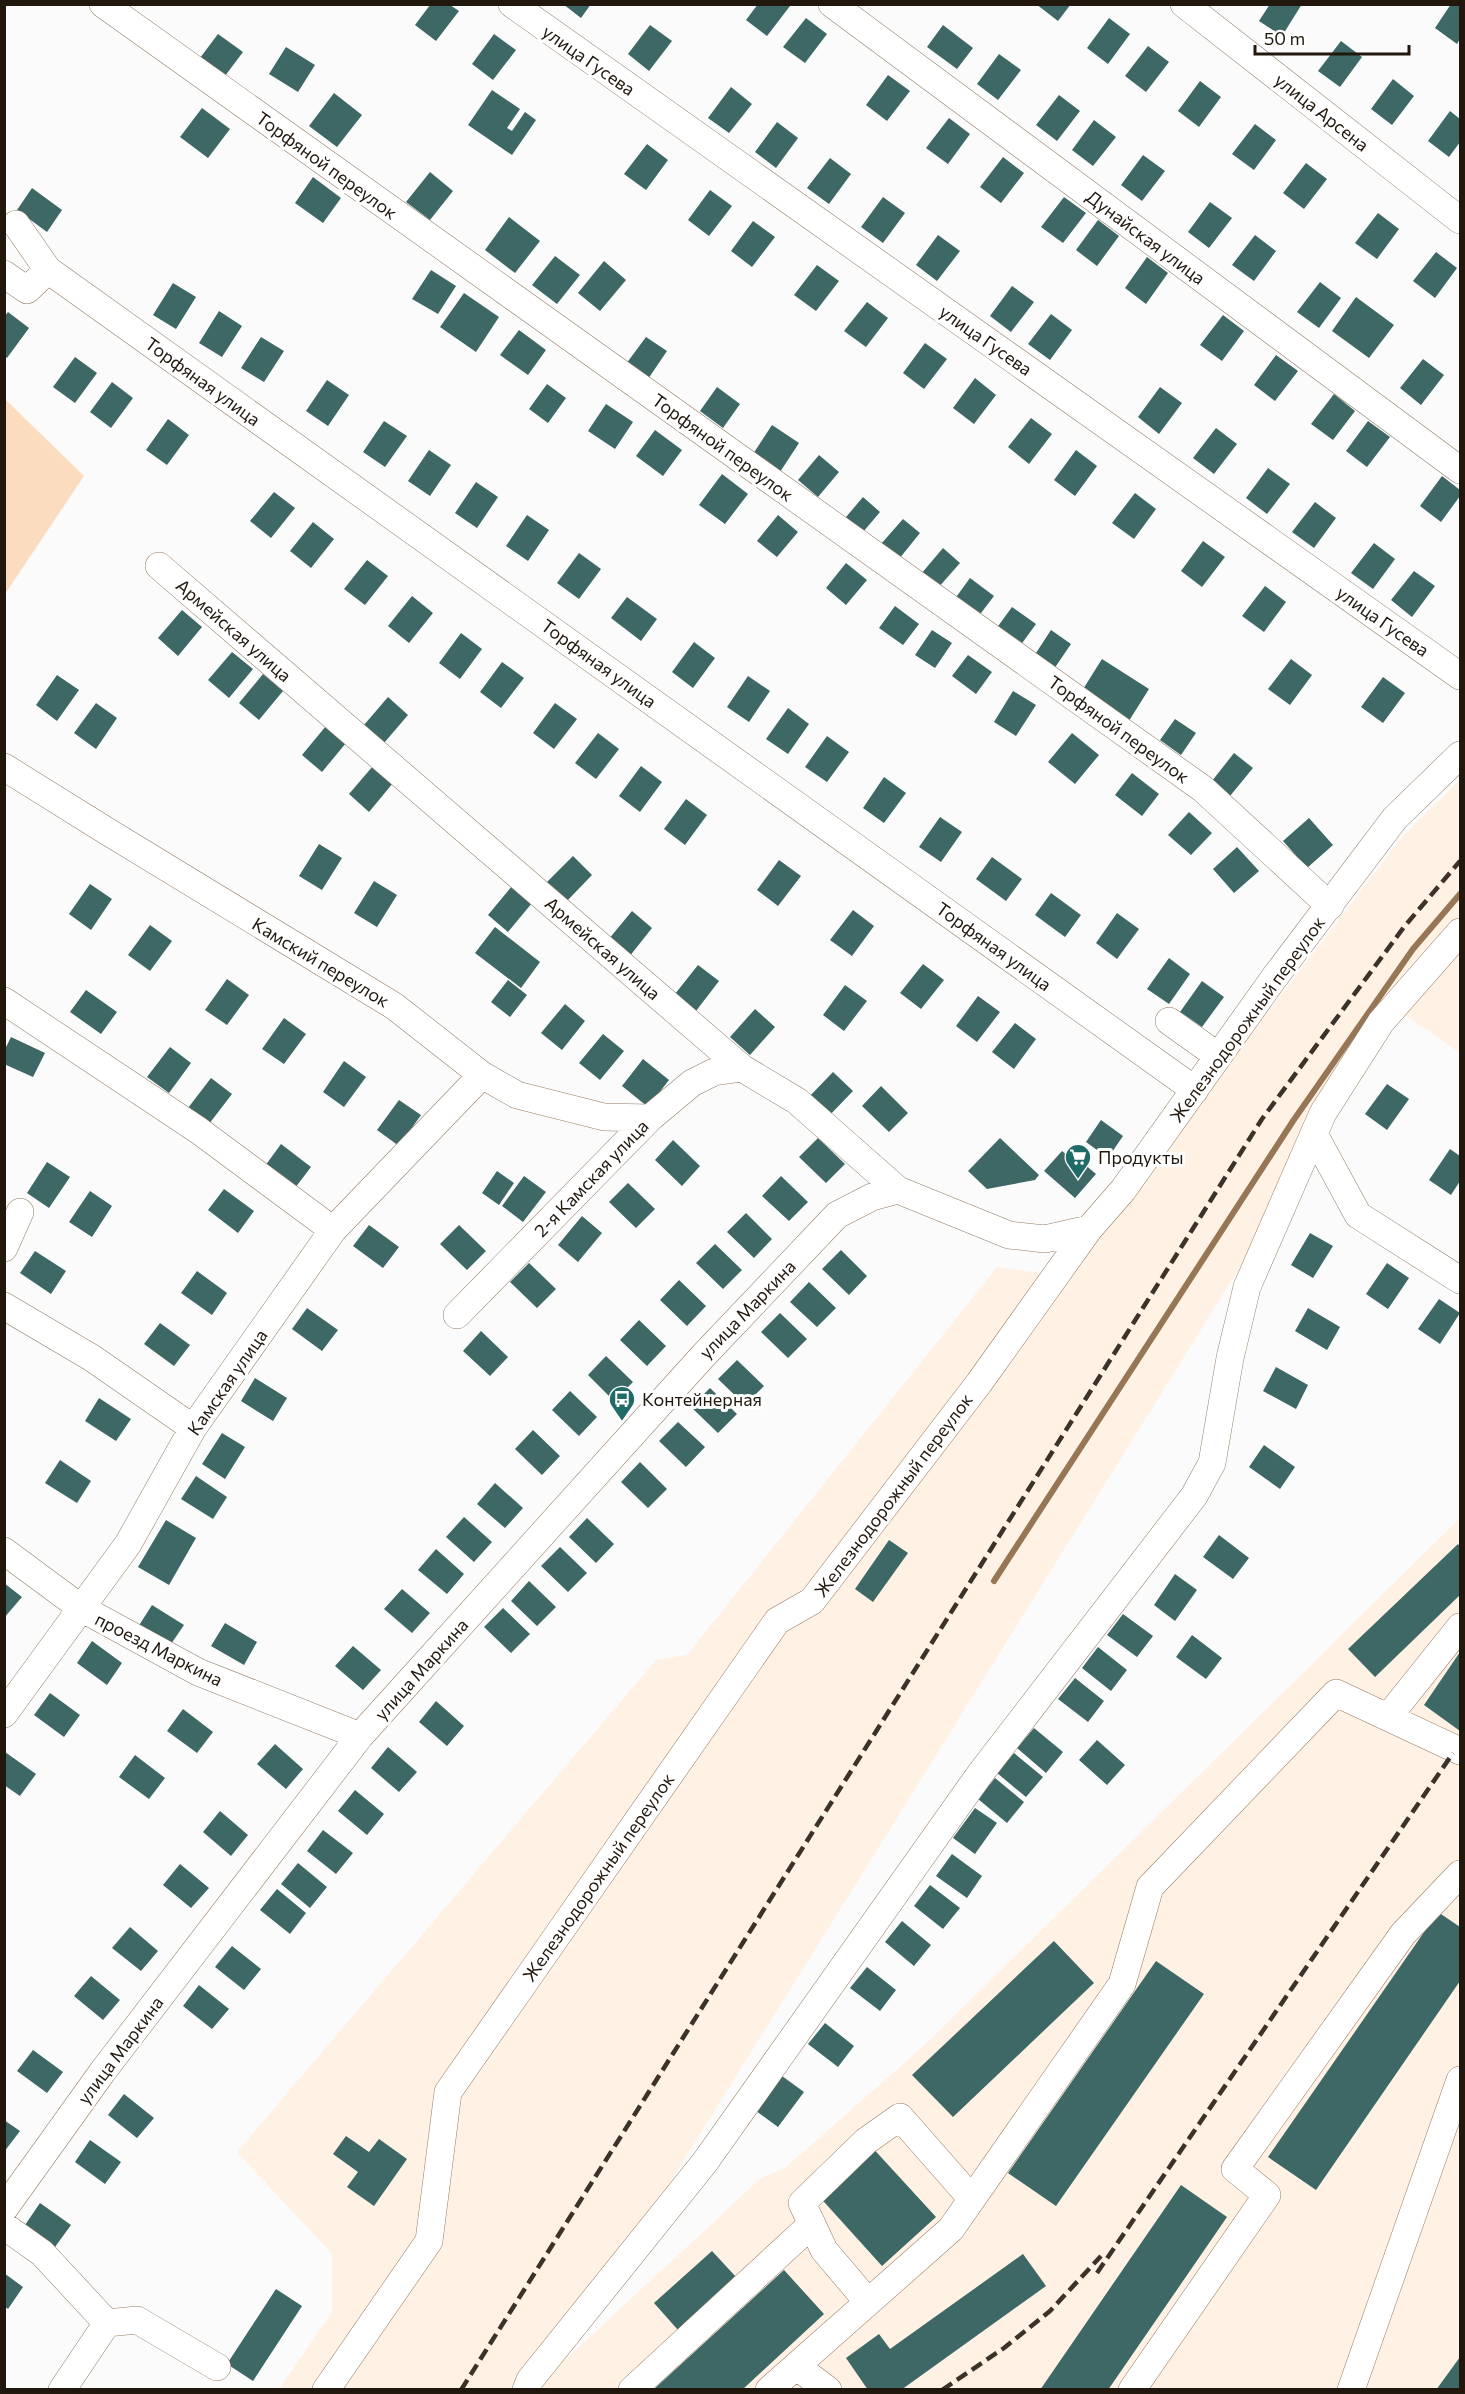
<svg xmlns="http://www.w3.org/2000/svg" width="1465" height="2394" viewBox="0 0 1465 2394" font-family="Commissioner,sans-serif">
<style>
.built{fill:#fff1e3}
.green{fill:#fbdcbe}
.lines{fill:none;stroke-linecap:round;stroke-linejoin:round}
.stream{stroke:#977656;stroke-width:6}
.building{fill:#3d6865}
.minor-casing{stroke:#967c64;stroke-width:28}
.minor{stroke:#fff;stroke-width:27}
.rail{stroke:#3b3229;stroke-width:4.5;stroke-dasharray:12 6;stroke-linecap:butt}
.labels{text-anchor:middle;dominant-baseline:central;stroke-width:6;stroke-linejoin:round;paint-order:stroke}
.street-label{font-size:18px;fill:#21170d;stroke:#fff}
.poi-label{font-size:18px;fill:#21170d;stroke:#fff;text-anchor:start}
</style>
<rect width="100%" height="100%" fill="#fbfbfb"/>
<path class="built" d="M1460,780V1053L1402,1013L1347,1095L552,2372L761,2178L785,2168L928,2042L1460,1518V2389H279L332,2312V2254L237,2152L656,1660L687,1655L997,1267L1066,1276L1403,836Z"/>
<path class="green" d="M5,399L84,476L5,594Z"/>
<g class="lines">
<path class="stream" d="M994,1581L1293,1121L1413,949L1460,894"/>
</g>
<path class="building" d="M563,4H591L581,18Z
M758,4L790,6L767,36L746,20Z
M1036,4H1071L1058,21Z
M1270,4H1302L1282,36L1259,21Z
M1451,4H1460V39L1457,44L1435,28Z
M430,5H450L459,11L436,41L415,25Z
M806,18L827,34L805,63L783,47Z
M1109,18L1130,34L1108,64L1087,48Z
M650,25L672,41L649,71L628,54Z
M943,25L973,48L957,69L927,47Z
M218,34L243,52L225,76L200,58Z
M494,34L516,50L493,80L472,64Z
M1341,41L1362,57L1340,87L1318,71Z
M1148,46L1169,62L1146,92L1125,76Z
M286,47L315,65L298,92L269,74Z
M999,54L1021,70L998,100L977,84Z
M888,75L910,91L887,121L866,105Z
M1393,79L1414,96L1392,125L1371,109Z
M1200,81L1221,97L1199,127L1178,111Z
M731,87L752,104L729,133L708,118Z
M492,90L520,109L507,128L512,131L525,112L536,120L512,155L468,125Z
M334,93L362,115L337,147L309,126Z
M1059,95L1080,111L1057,141L1036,125Z
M202,108L230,129L208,158L180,137Z
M1450,111L1460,119V142L1449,157L1428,141Z
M949,118L970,134L948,164L926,148Z
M1094,120L1116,137L1093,166L1072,150Z
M777,122L798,138L776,168L755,152Z
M1255,124L1276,140L1254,170L1232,154Z
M647,144L668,160L646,190L624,174Z
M1143,155L1165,171L1142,201L1121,185Z
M1003,157L1024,173L1001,203L980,187Z
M830,158L851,174L829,204L807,188Z
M1306,163L1327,179L1304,209L1283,193Z
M430,172L453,191L430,220L406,202Z
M313,177L341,198L323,223L295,203Z
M32,188L62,210L47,232L17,210Z
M710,190L732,206L709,236L688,220Z
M883,197L905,213L883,243L861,227Z
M1064,197L1086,213L1063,243L1041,227Z
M1210,202L1232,218L1209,248L1188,232Z
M1378,213L1399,229L1377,259L1355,243Z
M509,217L540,241L515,273L485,250Z
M1098,220L1119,236L1097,266L1076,250Z
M753,221L775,237L752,267L731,251Z
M938,235L960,251L937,281L916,265Z
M1255,235L1276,251L1254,281L1232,265Z
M1436,252L1457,268L1435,298L1413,281Z
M555,256L580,275L557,304L532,285Z
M1147,257L1168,273L1146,304L1125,288Z
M604,261L626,280L600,311L578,293Z
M817,265L839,281L816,311L794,295Z
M431,270L456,286L438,314L412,299Z
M1320,282L1341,298L1319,328L1297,312Z
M173,283L196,297L176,329L153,315Z
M1012,286L1034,302L1011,332L990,316Z
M464,293L499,317L476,352L440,327Z
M1356,297L1394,325L1369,358L1332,331Z
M867,302L888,318L866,347L844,331Z
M219,311L242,326L222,357L199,343Z
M8,312L29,328L7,358L4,356V317Z
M1051,314L1072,330L1050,360L1028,344Z
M1223,315L1244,331L1222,361L1200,345Z
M519,330L546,350L528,375L500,355Z
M261,337L284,351L264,382L241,368Z
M646,337L667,351L648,379L626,364Z
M925,343L947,359L924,389L903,373Z
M1276,355L1298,371L1275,401L1254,385Z
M75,357L97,373L75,403L53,387Z
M1423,359L1444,375L1421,405L1400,388Z
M975,378L996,395L974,424L953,408Z
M327,380L349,395L328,426L306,411Z
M112,382L133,398L111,428L90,412Z
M547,384L566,398L548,423L529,409Z
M717,387L740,404L723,428L700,411Z
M1160,387L1182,403L1159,434L1138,417Z
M1334,394L1355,411L1333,440L1311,424Z
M606,404L633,422L615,449L588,431Z
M1031,418L1052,434L1029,464L1008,447Z
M168,419L189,435L167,465L146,450Z
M384,421L407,436L385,467L363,452Z
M1368,421L1390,437L1367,467L1346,451Z
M772,425L799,443L780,472L753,454Z
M1216,428L1237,444L1214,474L1193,458Z
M655,430L682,450L663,476L636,456Z
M429,450L451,465L430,496L408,481Z
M1076,450L1097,466L1075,496L1054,480Z
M819,455L839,472L818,497L798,480Z
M1268,468L1290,484L1267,514L1246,498Z
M722,474L748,494L725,524L699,505Z
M1442,476L1460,490V496L1441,522L1420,506Z
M476,482L498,497L477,528L455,513Z
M274,492L295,508L271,538L250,521Z
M1135,493L1156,509L1134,539L1112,523Z
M863,497L880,512L858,538L841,523Z
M1315,502L1336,518L1314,548L1292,532Z
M527,515L549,530L528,561L506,546Z
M778,515L798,532L777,557L757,541Z
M903,519L920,533L899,559L881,544Z
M313,522L334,539L311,568L290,551Z
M1203,541L1225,557L1202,587L1181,571Z
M1374,543L1395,559L1373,589L1351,573Z
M943,548L960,563L938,588L921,574Z
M579,553L601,569L579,599L557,583Z
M367,560L388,576L365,605L344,589Z
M846,563L867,580L846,605L826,588Z
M1414,571L1435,586L1412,617L1391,600Z
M970,578L994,596L978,617L954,600Z
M1265,586L1286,602L1264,632L1242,616Z
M412,596L433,613L409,643L388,626Z
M627,597L657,619L641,641L611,618Z
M895,606L919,624L903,645L879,628Z
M1012,607L1036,624L1020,646L996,629Z
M182,610L202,627L178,656L158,638Z
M932,630L952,643L935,668L915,655Z
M1051,630L1071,644L1054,669L1034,656Z
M461,633L482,649L460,679L439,663Z
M694,642L715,658L693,688L672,672Z
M232,652L253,669L229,698L208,680Z
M968,655L992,672L976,694L952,676Z
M1102,659L1149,689L1127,724L1080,694Z
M1291,659L1312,675L1290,705L1268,689Z
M502,662L524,678L501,708L480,692Z
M263,674L283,691L259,720L239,703Z
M57,675L79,690L57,721L36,705Z
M748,676L770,691L749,722L727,707Z
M1383,677L1405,693L1383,723L1361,707Z
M1013,691L1036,705L1016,736L994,722Z
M388,697L408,715L384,743L364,725Z
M96,703L117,718L96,749L74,733Z
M555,703L577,719L554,749L533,733Z
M788,708L809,724L788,754L766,739Z
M1175,719L1196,733L1181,755L1160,740Z
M326,726L346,743L322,772L302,755Z
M598,733L619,749L596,779L575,763Z
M1072,733L1099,755L1075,784L1048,762Z
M827,736L849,752L827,782L805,767Z
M1234,753L1253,768L1230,796L1212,781Z
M373,766L393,783L369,812L349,794Z
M641,766L662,782L640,812L619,796Z
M1132,773L1159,794L1142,816L1115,795Z
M884,777L906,793L884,823L863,808Z
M686,799L707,815L685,845L664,829Z
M1189,812L1212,833L1191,855L1168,835Z
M940,817L962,832L941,862L919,847Z
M1309,818L1333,845L1307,868L1283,841Z
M319,844L342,858L322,890L299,876Z
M1237,847L1259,871L1234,893L1213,869Z
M573,856L592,875L566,902L546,883Z
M992,857L1022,879L1006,901L976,879Z
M779,860L801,876L778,906L757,890Z
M374,881L397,895L377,927L354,913Z
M90,884L112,899L91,930L69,914Z
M512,886L532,903L508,932L488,915Z
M1051,893L1081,915L1065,937L1035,915Z
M853,910L874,926L852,956L830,940Z
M632,911L652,928L629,957L608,940Z
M1117,913L1139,929L1117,959L1096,943Z
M150,925L172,941L150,971L128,955Z
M495,927L540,962L521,988L475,953Z
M1169,958L1190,974L1169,1004L1147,989Z
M923,964L944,980L921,1009L900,993Z
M698,965L719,981L696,1011L675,994Z
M227,979L249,995L227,1025L205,1010Z
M508,980L527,995L510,1017L491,1002Z
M1202,981L1224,997L1202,1027L1180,1012Z
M845,985L867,1001L844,1031L823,1015Z
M86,990L117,1012L101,1034L70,1012Z
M978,996L1000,1012L977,1042L956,1026Z
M565,1004L585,1021L562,1050L541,1033Z
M755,1009L775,1027L750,1055L730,1037Z
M284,1018L306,1034L284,1064L262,1049Z
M1015,1023L1036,1039L1014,1069L992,1052Z
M603,1034L624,1051L600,1080L579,1063Z
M11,1037L45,1053L33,1077L4,1064V1051Z
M170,1047L191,1063L169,1093L147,1077Z
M643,1059L669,1080L648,1107L622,1086Z
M344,1061L366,1077L344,1107L323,1092Z
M833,1072L853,1091L827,1118L807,1099Z
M211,1078L232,1094L209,1124L188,1108Z
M1387,1084L1409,1099L1387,1130L1365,1114Z
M881,1086L908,1113L889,1132L862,1106Z
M399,1100L421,1115L399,1146L377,1130Z
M1101,1120L1123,1136L1108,1158L1086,1142Z
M818,1138L845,1164L826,1183L799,1157Z
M1000,1138L1039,1175L1035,1180L987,1189L968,1171Z
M673,1140L700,1166L682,1186L655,1160Z
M281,1144L311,1167L295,1188L265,1166Z
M1450,1149L1460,1156V1181L1451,1195L1429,1180Z
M1062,1151L1080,1166L1083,1163L1096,1174L1075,1198L1044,1171Z
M47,1162L70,1177L49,1208L27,1193Z
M497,1171L514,1183L499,1205L482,1193Z
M524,1176L546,1192L523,1222L502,1206Z
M781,1176L808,1202L789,1221L762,1196Z
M628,1183L655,1209L636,1228L609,1202Z
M224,1189L254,1211L238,1233L208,1210Z
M90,1191L112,1206L92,1237L69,1222Z
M746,1213L772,1239L754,1258L727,1232Z
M582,1216L602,1233L578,1262L558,1245Z
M369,1225L399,1247L383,1268L353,1246Z
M459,1225L486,1251L467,1270L440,1244Z
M1310,1233L1333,1246L1313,1278L1291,1265Z
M715,1244L742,1270L723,1289L696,1263Z
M841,1250L867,1276L849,1295L822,1269Z
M35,1251L66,1271L51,1294L20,1273Z
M529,1263L556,1289L537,1308L510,1282Z
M1387,1263L1409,1278L1388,1309L1366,1294Z
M197,1271L227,1293L212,1315L181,1293Z
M679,1280L706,1306L687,1326L660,1300Z
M809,1282L836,1308L817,1327L790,1302Z
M1439,1299L1460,1313L1440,1344L1418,1329Z
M307,1308L338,1330L322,1351L292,1329Z
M1308,1308L1340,1327L1327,1350L1295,1331Z
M780,1313L807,1339L788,1358L761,1332Z
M639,1320L666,1346L647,1366L620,1340Z
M160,1323L190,1345L174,1366L144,1344Z
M481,1331L508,1357L490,1376L463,1351Z
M606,1356L633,1382L614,1401L588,1375Z
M737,1360L764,1386L745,1405L718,1379Z
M1276,1367L1308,1385L1296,1409L1263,1391Z
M255,1378L287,1398L273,1421L241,1401Z
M710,1388L737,1414L718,1433L691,1407Z
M570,1391L597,1417L579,1436L552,1410Z
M99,1398L131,1419L116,1441L85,1421Z
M678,1422L705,1447L686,1467L659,1441Z
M533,1430L560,1456L542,1475L515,1449Z
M222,1433L245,1447L225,1479L202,1464Z
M1264,1445L1295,1467L1280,1489L1249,1467Z
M60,1460L91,1481L77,1503L45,1483Z
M640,1462L667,1489L648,1508L621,1482Z
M196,1476L227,1497L213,1519L181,1499Z
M495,1483L523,1508L505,1528L477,1504Z
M464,1517L492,1542L474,1562L446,1537Z
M587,1518L614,1544L596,1563L569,1537Z
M166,1520L196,1538L169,1585L138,1567Z
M1219,1535L1249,1558L1233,1579L1203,1557Z
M889,1540L908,1553L873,1602L855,1589Z
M1458,1544L1460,1547V1595L1375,1677L1348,1649Z
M560,1547L587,1573L568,1592L541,1566Z
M436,1549L464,1574L447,1594L418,1570Z
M1175,1574L1197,1590L1175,1621L1154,1605Z
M529,1581L556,1607L537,1626L511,1601Z
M4,1583L22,1597L4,1618Z
M402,1589L430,1613L412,1633L384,1609Z
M152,1605L184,1625L169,1647L138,1627Z
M503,1608L530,1634L511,1653L484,1627Z
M1123,1614L1153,1636L1137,1657L1107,1635Z
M225,1623L257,1642L244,1665L211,1646Z
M1192,1635L1222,1658L1206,1679L1176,1657Z
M92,1641L122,1663L107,1685L77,1663Z
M353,1646L381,1670L363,1690L335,1666Z
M1098,1647L1127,1670L1111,1691L1082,1668Z
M1460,1652V1731L1424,1705Z
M1075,1678L1104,1701L1088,1722L1058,1699Z
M50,1693L80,1715L64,1737L34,1715Z
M436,1701L464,1726L447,1746L419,1722Z
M183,1709L213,1732L197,1753L167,1731Z
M1034,1728L1063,1752L1046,1773L1017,1748Z
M1097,1740L1125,1765L1107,1785L1079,1760Z
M275,1744L303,1769L286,1789L257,1764Z
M388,1747L417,1772L399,1792L371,1768Z
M5,1752L36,1774L20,1796L4,1785Z
M1014,1753L1043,1777L1026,1797L997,1773Z
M135,1755L165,1778L149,1799L119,1777Z
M995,1778L1024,1802L1007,1823L978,1799Z
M355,1790L384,1814L367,1835L338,1811Z
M975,1808L997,1823L975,1854L953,1838Z
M220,1811L248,1835L231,1856L203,1832Z
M323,1830L353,1853L336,1874L307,1851Z
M952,1854L982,1876L967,1898L936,1876Z
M298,1863L327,1887L310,1908L281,1884Z
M180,1864L209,1888L191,1908L163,1885Z
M930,1885L960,1908L943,1929L914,1906Z
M277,1889L306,1913L290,1934L260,1910Z
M1438,1912L1460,1927V1981L1316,2190L1268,2157Z
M902,1921L931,1945L914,1966L885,1942Z
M130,1927L158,1951L141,1971L112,1948Z
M1054,1941L1094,1983L953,2117L912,2075Z
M232,1946L261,1969L244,1990L215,1967Z
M1156,1961L1204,1994L1056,2206L1008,2173Z
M867,1967L896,1990L880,2011L850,1988Z
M91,1976L120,2000L103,2020L74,1996Z
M199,1985L229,2009L212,2029L183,2006Z
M825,2023L854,2046L838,2067L808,2044Z
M33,2050L63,2072L47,2093L17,2071Z
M782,2076L804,2092L778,2127L756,2111Z
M124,2094L154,2118L137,2138L108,2115Z
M4,2120L20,2131L4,2152Z
M346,2136L369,2152L379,2139L407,2159L374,2206L347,2187L358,2172L333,2154Z
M90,2140L121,2162L105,2184L75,2162Z
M869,2144L936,2217L882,2266L816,2193Z
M1181,2185L1227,2217L1108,2390H1040Z
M40,2203L71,2225L55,2247L25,2225Z
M712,2251L737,2278L678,2330L654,2303Z
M1023,2254L1046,2286L901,2390H868L846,2358L879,2334L890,2349Z
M784,2270L824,2314L742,2390H653Z
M4,2273L23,2287L8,2309L4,2306Z
M276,2289L302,2306L253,2381L227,2364Z
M1460,2357V2390H1436Z"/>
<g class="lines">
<g class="minor-casing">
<path id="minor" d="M103,4L1203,789L1330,906
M512,4L1460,676
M832,4L1460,470
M1184,4L1460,220
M16,224L48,270L1195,1090
M4,274L27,290L48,270
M159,566L742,1068L797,1101L898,1190L1009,1235L1045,1239L1089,1229
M4,767L105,830L394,1006L482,1075L517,1095L604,1117L650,1118
M4,1001L198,1130L333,1230
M1169,1021L1218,1056
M1314,1134L1358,1215L1460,1280
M4,1248L20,1212
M4,1306L92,1358L193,1428
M457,1315L650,1118L692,1083L714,1072L742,1068
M4,1551L81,1608L198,1672L360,1736
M4,1714L128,1544L193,1428L333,1230L482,1075
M1388,1717L1460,1627
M4,2209L103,2071L360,1736L703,1356L837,1215L872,1197L898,1190
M4,2226L42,2253L107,2323L62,2390
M868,2302L824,2250L802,2203L866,2141L900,2117L972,2199
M107,2323L137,2320L217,2367
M796,2366L828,2390
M326,2390L429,2241L448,2092L777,1621L812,1601L979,1383L1089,1229L1123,1190L1274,978L1395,818L1460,755
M526,2390L530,2380L705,2162L980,1774L1194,1496L1212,1463L1230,1358L1247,1287L1323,1113L1381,1022L1460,932
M632,2390L812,2224
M769,2390L951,2229L1122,1984L1150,1887L1336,1693L1460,1751
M1132,2390L1267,2195L1235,2169L1403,1934L1460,1874
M1351,2390L1460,2080"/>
</g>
<use href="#minor" class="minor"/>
<path class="rail" d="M1097,2273L1453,1753
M461,2390L1262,1119L1404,927L1460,861
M942,2390L1004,2348L1050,2311L1101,2256"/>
</g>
<defs>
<g id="supermarket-pin" transform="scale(1.35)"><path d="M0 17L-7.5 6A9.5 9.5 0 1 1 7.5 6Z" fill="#206b68" stroke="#fff"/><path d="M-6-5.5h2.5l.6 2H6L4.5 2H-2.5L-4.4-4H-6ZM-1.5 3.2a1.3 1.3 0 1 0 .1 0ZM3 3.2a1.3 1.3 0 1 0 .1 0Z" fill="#fff"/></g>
<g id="bus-pin" transform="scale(1.35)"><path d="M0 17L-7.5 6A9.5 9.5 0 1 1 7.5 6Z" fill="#206b68" stroke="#fff"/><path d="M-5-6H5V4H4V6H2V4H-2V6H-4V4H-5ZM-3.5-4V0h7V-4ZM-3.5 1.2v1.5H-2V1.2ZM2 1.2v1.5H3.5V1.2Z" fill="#fff"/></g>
</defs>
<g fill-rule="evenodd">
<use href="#supermarket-pin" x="1078" y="1157"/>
<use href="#bus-pin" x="622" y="1399"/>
</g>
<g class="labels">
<g class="street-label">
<text transform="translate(589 60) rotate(35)">улица Гусева</text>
<text transform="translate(1322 112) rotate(38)">улица Арсена</text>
<text transform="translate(327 165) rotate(36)">Торфяной переулок</text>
<text transform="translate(1146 237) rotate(37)">Дунайская улица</text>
<text transform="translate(986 340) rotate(35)">улица Гусева</text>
<text transform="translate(203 381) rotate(36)">Торфяная улица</text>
<text transform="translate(723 447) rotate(36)">Торфяной переулок</text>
<text transform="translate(1383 621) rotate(35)">улица Гусева</text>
<text transform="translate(234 630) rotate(41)">Армейская улица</text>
<text transform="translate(599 663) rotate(36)">Торфяная улица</text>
<text transform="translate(1119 729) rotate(36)">Торфяной переулок</text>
<text transform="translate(994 946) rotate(36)">Торфяная улица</text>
<text transform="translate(603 948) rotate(41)">Армейская улица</text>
<text transform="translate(321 962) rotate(31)">Камский переулок</text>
<text transform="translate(1247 1019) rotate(-54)">Железнодорожный переулок</text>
<text transform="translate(591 1178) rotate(-46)">2-я Камская улица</text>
<text transform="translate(747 1309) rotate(-46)">улица Маркина</text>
<text transform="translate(227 1382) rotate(-55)">Камская улица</text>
<text transform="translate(893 1495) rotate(-53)">Железнодорожный переулок</text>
<text transform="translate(159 1649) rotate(27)">проезд Маркина</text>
<text transform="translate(421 1669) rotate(-48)">улица Маркина</text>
<text transform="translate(598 1877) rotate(-55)">Железнодорожный переулок</text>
<text transform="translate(120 2050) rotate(-53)">улица Маркина</text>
</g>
<g class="poi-label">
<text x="1098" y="1157">Продукты</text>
<text x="642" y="1399">Контейнерная</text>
</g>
</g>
<rect width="1465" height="2394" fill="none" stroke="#21170d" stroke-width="12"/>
<path d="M1255 45v9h154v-9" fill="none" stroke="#21170d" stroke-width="3"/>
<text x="1264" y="45" font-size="18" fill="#21170d" stroke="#ffffff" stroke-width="4.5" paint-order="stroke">50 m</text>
</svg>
